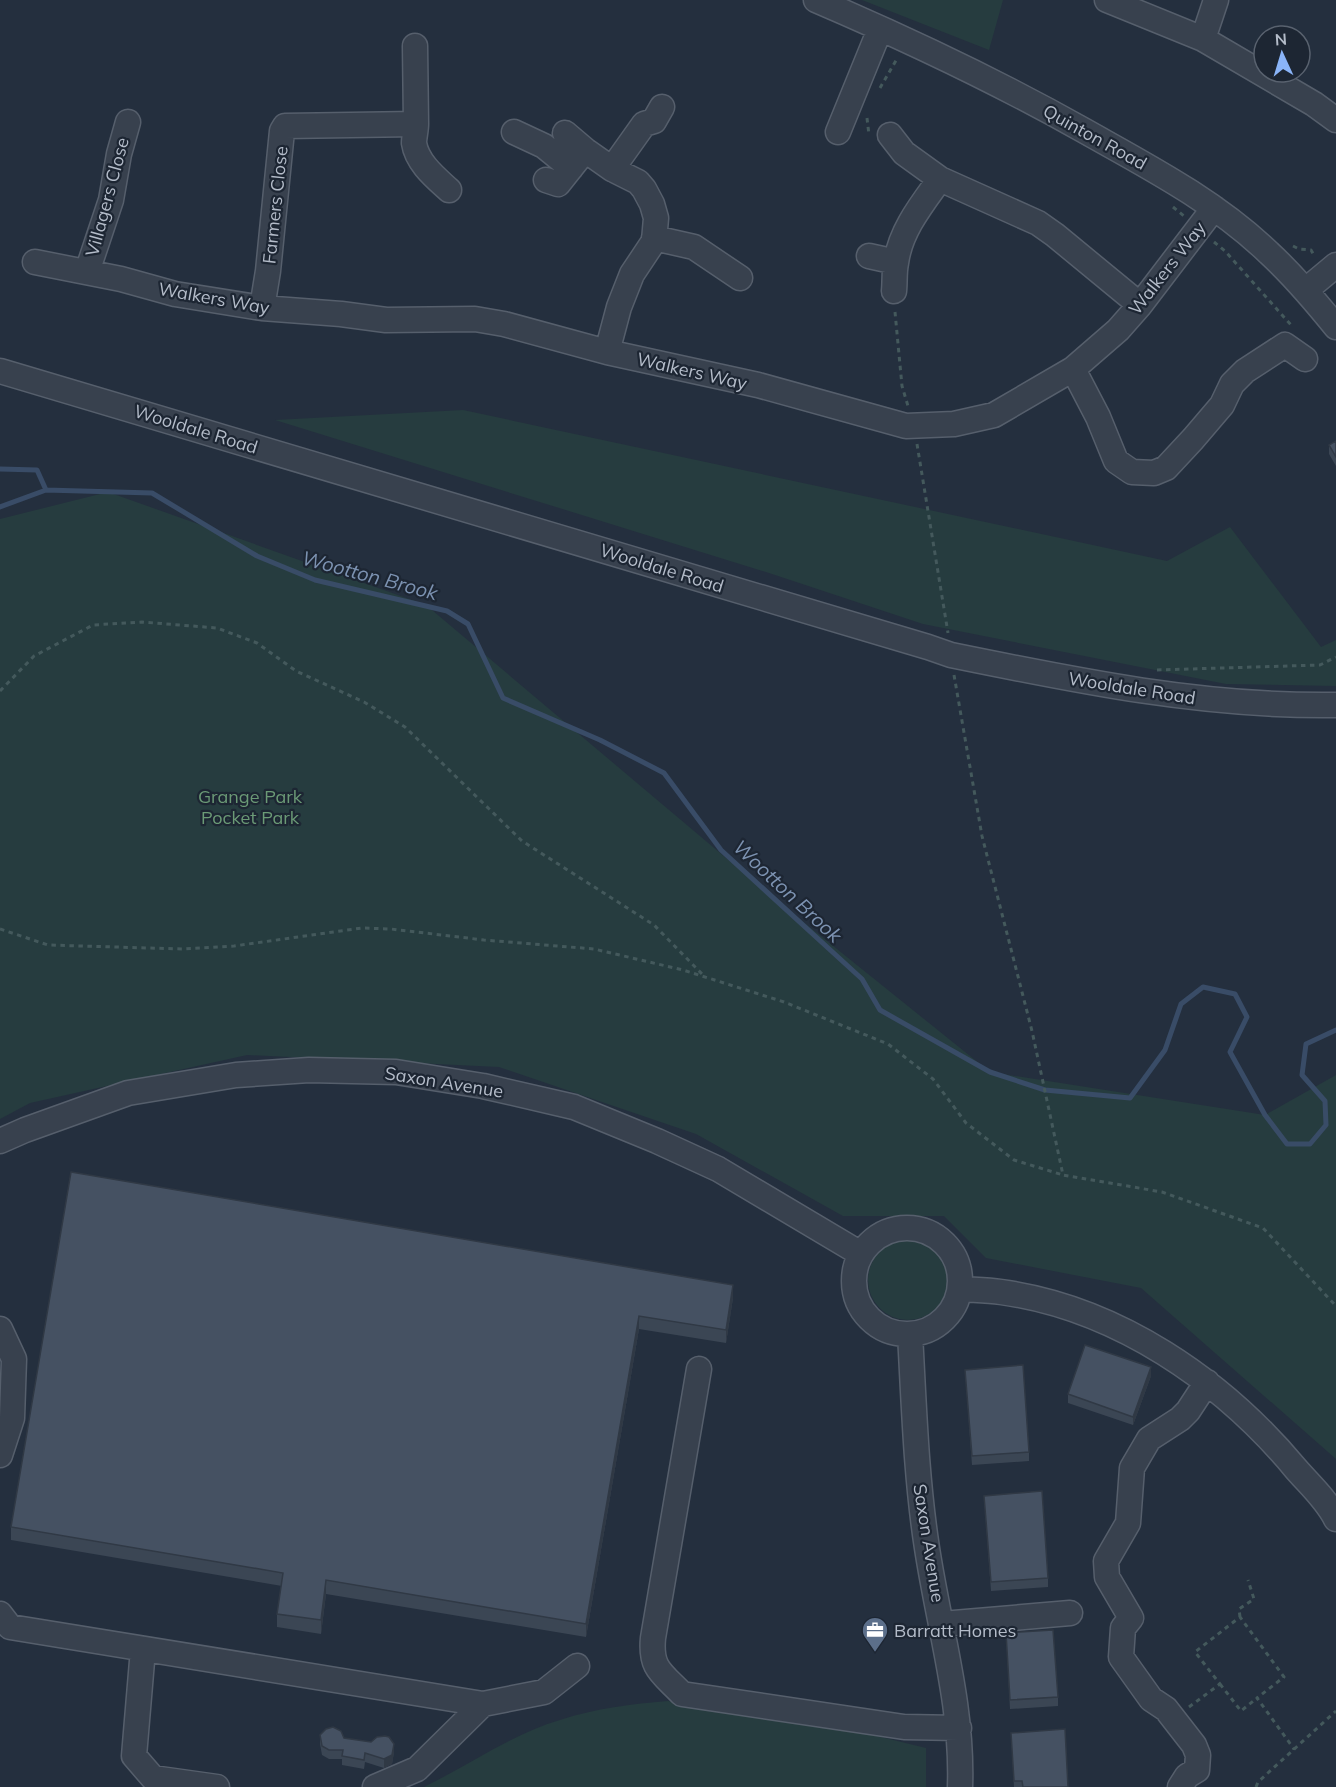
<svg xmlns="http://www.w3.org/2000/svg" width="1336" height="1787" viewBox="0 0 1336 1787" font-family="Mulish,sans-serif">
<style>
.green{fill:#263c3f}
.lines{fill:none;stroke-linecap:round;stroke-linejoin:round}
.stream{stroke:#394c67;stroke-width:5}
.minor-casing{stroke:#565f6c;stroke-width:27}
.path{stroke:#44595c;stroke-width:3;stroke-dasharray:4.5 4.5;stroke-linecap:butt}
.minor{stroke:#38414e;stroke-width:24}
.wall{fill:#3b4654}
.shaded-wall{fill:#303945}
.building{fill:#455162;stroke:#303945;stroke-width:1.5}
.labels{text-anchor:middle;dominant-baseline:central;stroke-width:4.5;stroke-linejoin:round;paint-order:stroke}
.street-label{font-size:18px;fill:#b4bcc9;stroke:#1d2633}
.park-label{font-size:18px;fill:#6b9a76;stroke:#1d2633}
.poi-label{font-size:18px;fill:#b4bcc9;stroke:#1d2633;text-anchor:start}
.water-label{font-size:20px;font-style:italic;fill:#7c92b1;stroke:#1d2633}
</style>
<rect width="100%" height="100%" fill="#242f3e"/>
<path class="green" d="M862,0H1003L989,50Z
M463,410L1167,561L1230,527L1321,647L1336,640V686L1226,684L923,624L766,572L275,420Z
M108,492L426,605L771,896L990,1072L1265,1115L1336,1075V1459L1141,1288L986,1258L944,1216H843L696,1134L499,1067L247,1055L30,1103L0,1119V519Z
M868 1280a40 40 0 1 1 80 0a40 40 0 1 1-80 0Z
M668,1701L844,1728L926,1748V1787H424C469,1765 512,1734 560,1720C597,1708 631,1704 668,1701Z"/>
<g class="lines">
<path class="stream" d="M0,469L37,470L46,490
M0,507L46,490L152,493L257,556L315,580L447,611L468,624L503,698L600,740L664,773L721,850L862,979L880,1010L990,1072L1045,1090L1130,1098L1165,1050L1181,1004L1203,987L1235,994L1247,1017L1230,1052L1265,1115L1287,1144H1310L1326,1125L1325,1101L1302,1075L1306,1044L1336,1030"/>
<g class="minor-casing">
<path id="minor" d="M816,0C907,39 996,81 1083,130C1147,166 1215,201 1269,253C1294,276 1315,301 1336,327
M1107,0L1203,39L1216,0
M1203,39L1314,104L1336,120
M416,124C416,130 414,138 414,143C417,163 436,178 449,190
M514,132L544,146L571,168
M838,132L880,29
M565,133L585,150
M890,135L904,153L940,179L1038,223L1055,235L1140,305
M612,169L644,124L654,121L662,107
M546,180L558,184L585,150L612,169L638,182L644,189L652,204L656,218L654,241L632,274L619,307L607,352
M654,238L694,247L740,278
M869,256L896,262
M35,262L121,279L175,294L262,308L341,314L386,320L475,319L504,324L607,352L758,385L906,426L954,424L994,415L1073,369L1118,330L1140,305L1214,208
M87,272L111,200L119,154L128,122
M1306,290L1336,265
M894,291C895,282 894,272 896,263C900,231 922,204 940,179
M262,308L268,271L282,131L285,126L416,124L415,46
M1073,369L1098,417L1116,461L1132,472L1154,473L1166,468L1193,439L1222,405L1232,384L1245,371L1285,345L1305,359
M0,371L928,647L951,655C1078,681 1205,707 1336,705
M0,1141L25,1130L128,1093L236,1075L309,1070L396,1072L483,1086L574,1107L657,1141L718,1169L861,1254
M854 1281a53 53 0 1 1 106 0a53 53 0 1 1-106 0Z
M960,1289C973,1290 987,1290 1001,1292C1117,1308 1222,1380 1296,1469C1309,1484 1327,1500 1336,1519
M0,1329L14,1359L12,1418L0,1455
M910,1334C914,1405 916,1477 927,1548C939,1628 963,1705 960,1787
M699,1369L653,1638C650,1669 662,1673 682,1694L904,1727L959,1728
M0,1614L10,1627L483,1704L544,1692L577,1666
M942,1624L1070,1613
M143,1649L134,1756L153,1778L217,1787
M375,1787L417,1769L483,1704
M1180,1787L1187,1776L1197,1770L1198,1755L1194,1745L1166,1709L1151,1699L1121,1657L1123,1628L1131,1618L1107,1577L1106,1561L1128,1523L1132,1468L1149,1439L1180,1419L1188,1411L1207,1382"/>
</g>
<path class="path" d="M880,88L898,57
M867,118L869,135
M1173,207L1184,216
M1214,242L1225,251L1291,325
M1293,246L1299,249L1311,250L1315,257
M895,312L902,386L908,406
M917,444L948,633
M1157,670L1320,665L1336,657
M954,675L982,836L1032,1031L1063,1175L1162,1192L1263,1228L1336,1306
M0,691L34,656L93,625L142,622L217,628L257,643L296,671L364,702L405,727L522,841L654,925L704,976
M0,929L48,945L182,949L234,946L362,928L391,929L484,940L594,949L683,970L784,1002L888,1044L933,1079L966,1123L1014,1160L1063,1175
M1240,1617L1239,1609L1254,1599L1248,1580
M1220,1684L1241,1711L1257,1698
M1189,1707L1220,1684L1195,1652L1240,1617L1284,1677L1257,1698L1294,1749
M1256,1787L1258,1782L1336,1711"/>
<use href="#minor" class="minor"/>
</g>
<path class="wall" d="M1336,441V466L1329,454V445Z
M71,1172L733,1298L726,1343L639,1329L586,1637L326,1594L321,1634L277,1627V1614L282,1586L11,1540V1527Z
M965,1370L1029,1452V1461L972,1465Z
M1151,1376L1133,1425L1068,1403V1394Z
M984,1496L1048,1578V1587L991,1591Z
M1006,1633L1058,1697V1706L1010,1709Z
M1011,1733L1068,1787H1014Z
M320,1735L344,1738L394,1752L392,1764L384,1768L365,1762L364,1769L342,1765V1759H329L322,1755L320,1744Z"/>
<path class="shaded-wall" d="M733,1285V1298L726,1343V1330Z
M639,1316V1329L586,1637V1624Z
M1151,1367V1376L1133,1425V1417Z
M326,1580V1594L321,1634V1620Z
M394,1744V1752L392,1764L384,1768V1759Z"/>
<path class="building" d="M1336,441V457L1329,445Z
M71,1172L733,1285L726,1330L639,1316L586,1624L326,1580L321,1620L277,1614L283,1573L11,1527Z
M1085,1345L1151,1367L1133,1417L1068,1394Z
M1023,1365L1029,1452L972,1456L965,1370Z
M1042,1491L1048,1578L991,1582L984,1496Z
M1053,1630L1058,1697L1010,1700L1006,1633Z
M333,1727L341,1731L344,1738L371,1742L377,1737L385,1736L389,1737L394,1744L392,1755L384,1759L365,1753L364,1760L342,1756L343,1750H329L322,1746L320,1735L326,1729Z
M1065,1729L1068,1787H1023L1022,1781H1014L1011,1733Z"/>
<defs>
<g id="office-pin" transform="scale(1.35)"><path d="M0 17L-7.5 6A9.5 9.5 0 1 1 7.5 6Z" fill="#5c6f8a" stroke="#1d2633"/><path d="M-6-3h4V-5.5h4V-3h4V5H-6ZM-1-4.5V-3h2v-1.5ZM-6 0V1H6V0Z" fill="#fff"/></g>
</defs>
<g fill-rule="evenodd">
<use href="#office-pin" x="875" y="1630"/>
</g>
<g class="labels">
<g class="street-label">
<text transform="translate(1095 137) rotate(29)">Quinton Road</text>
<text transform="translate(107 197) rotate(-75)">Villagers Close</text>
<text transform="translate(275 205) rotate(-84)">Farmers Close</text>
<text transform="translate(1167 268) rotate(-52)">Walkers Way</text>
<text transform="translate(214 298) rotate(10)">Walkers Way</text>
<text transform="translate(692 371) rotate(13)">Walkers Way</text>
<text transform="translate(196 429) rotate(17)">Wooldale Road</text>
<text transform="translate(662 568) rotate(17)">Wooldale Road</text>
<text transform="translate(1132 688) rotate(9)">Wooldale Road</text>
<text transform="translate(444 1082) rotate(9)">Saxon Avenue</text>
<text transform="translate(929 1543) rotate(81)">Saxon Avenue</text>
</g>
<g class="park-label">
<text x="250" y="796">Grange Park<tspan x="250" dy="21">Pocket Park</tspan></text>
</g>
<g class="poi-label">
<text x="894" y="1630">Barratt Homes</text>
</g>
<g class="water-label">
<text transform="translate(370 575) rotate(15)">Wootton Brook</text>
<text transform="translate(788 891) rotate(43)">Wootton Brook</text>
</g>
</g>
<g transform="translate(1282 54) rotate(356)"><circle r="28" fill="#1d2633" stroke="#59626f" stroke-width="1.5"/>
<path d="M0-4.5L10 22L0 15L-10 22Z" fill="#8ab4f8"/>
<text y="-9" font-size="16" font-weight="bold" text-anchor="middle" fill="#b4bcc9">N</text>
</g>
</svg>
